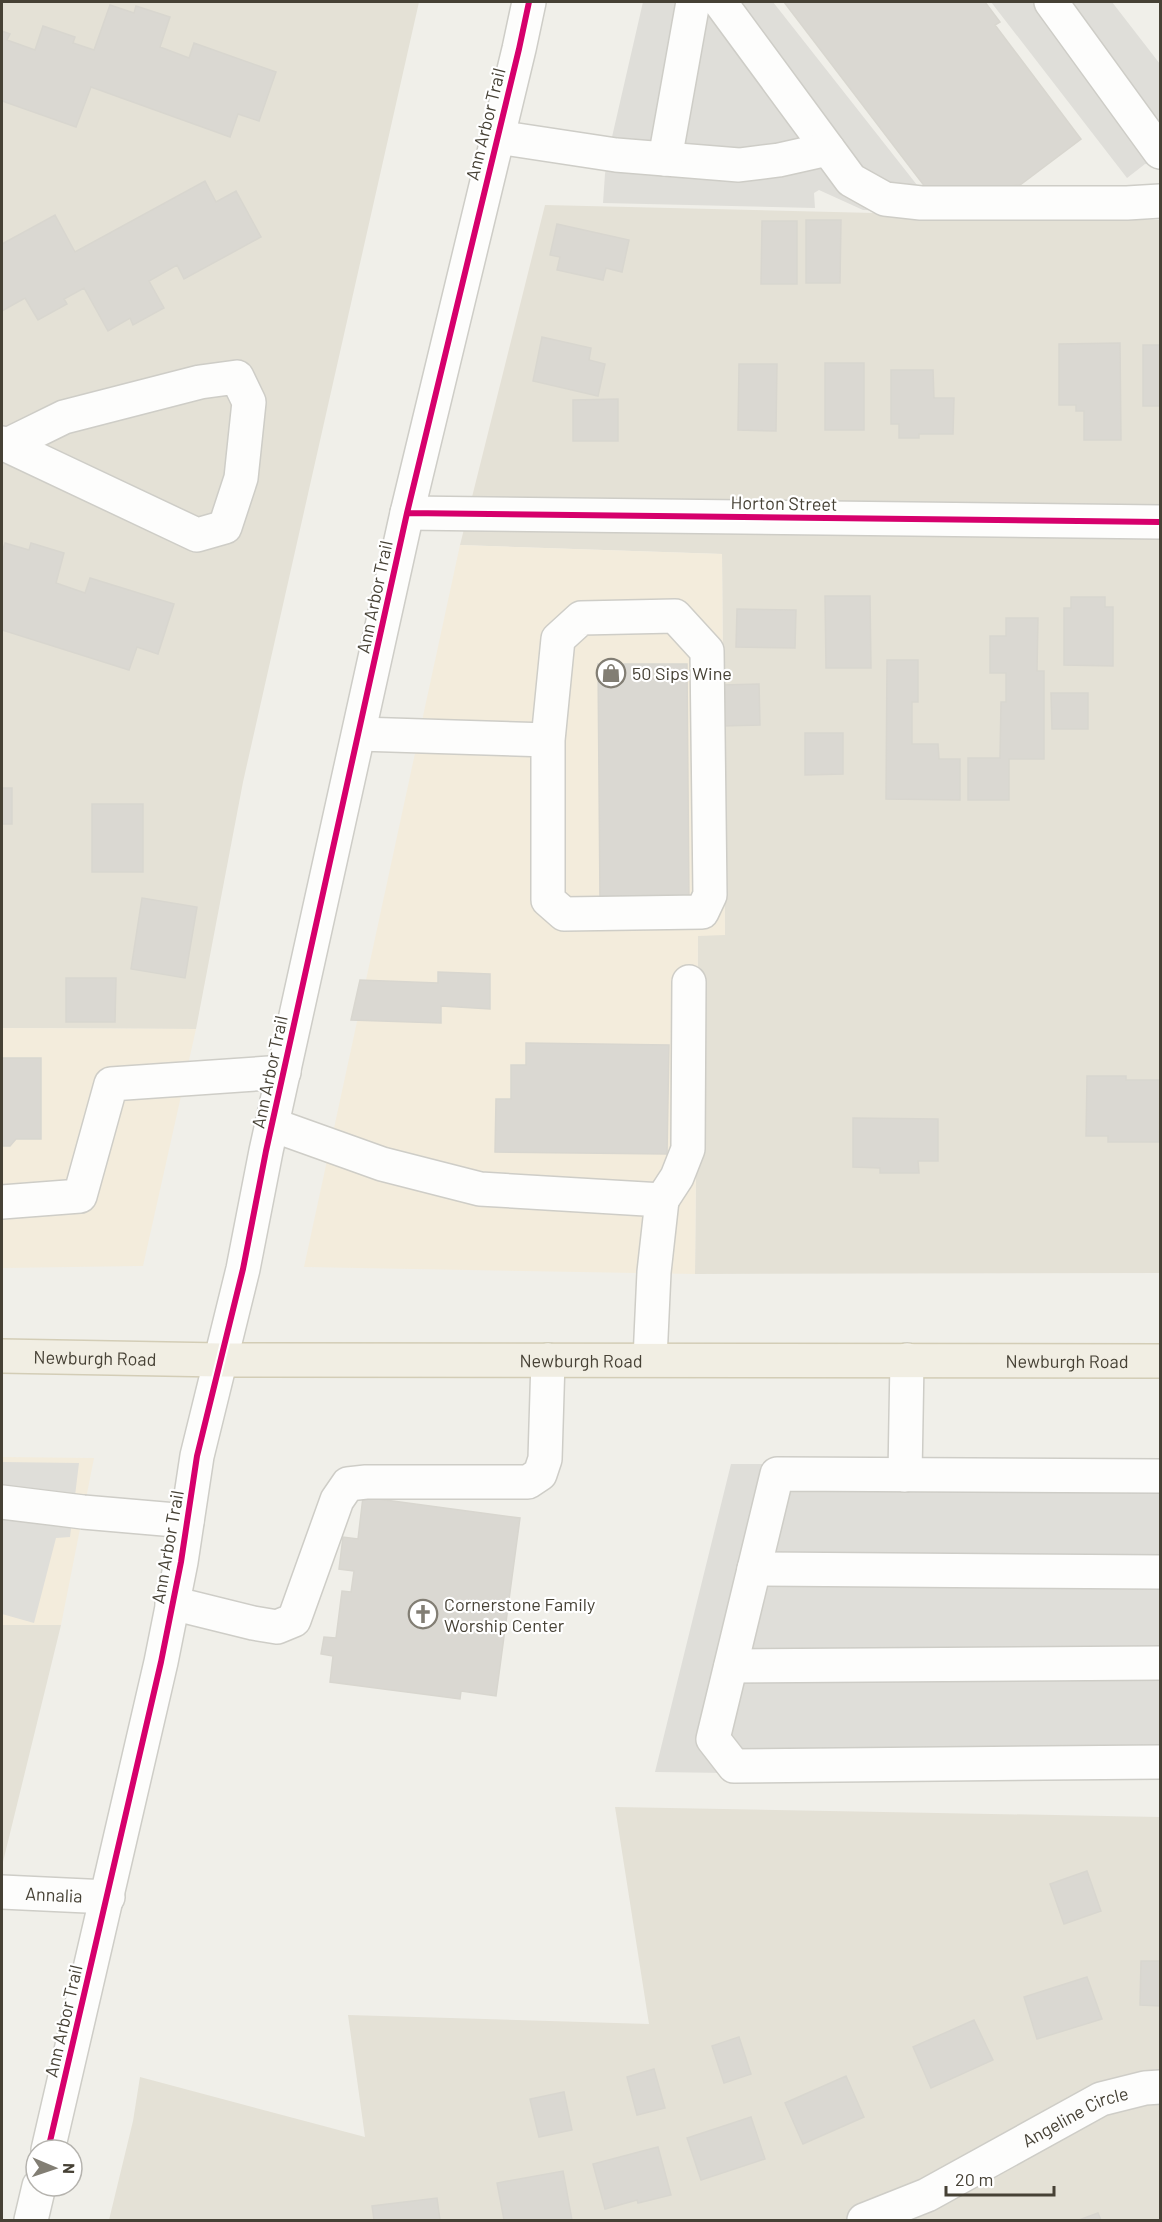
<svg xmlns="http://www.w3.org/2000/svg" width="1162" height="2222" viewBox="0 0 1162 2222" font-family="Barlow,sans-serif">
<style>
.residential{fill:#e4e1d6}
.commercial{fill:#f3ecdc}
.parking{fill:#dfded9}
.building{fill:#dad8d2;stroke:#d8d6cf;stroke-width:1.5}
.lines{fill:none;stroke-linecap:round;stroke-linejoin:round}
.minor-casing{stroke:#cecdc7;stroke-width:36}
.major-casing{stroke:#d3cdb6;stroke-width:36}
.minor{stroke:#fdfdfc;stroke-width:33}
.major{stroke:#f1eee3;stroke-width:33}
.cycleway-casing{stroke:#fff;stroke-width:10}
.cycleway{stroke:#d6006c;stroke-width:6}
.labels{text-anchor:middle;dominant-baseline:central;stroke-width:4.5;stroke-linejoin:round;paint-order:stroke}
.street-label{font-size:18px;fill:#464135;stroke:#fff}
.poi-label{font-size:18px;fill:#464135;stroke:#fff;text-anchor:start}
</style>
<rect width="100%" height="100%" fill="#f0efe9"/>
<path class="residential" d="M2,2H419L243,782L196,1029L2,1028Z
M545,205L1160,220V1273L695,1274L698,935H725L722,554L460,545Z
M2,1625H61L2,1866Z
M615,1807L1160,1817V2220H109L133,2121L140,2077L365,2137L348,2015L649,2024Z"/>
<path class="commercial" d="M460,545L722,554L725,935L698,936L695,1274L304,1267Z
M2,1028L196,1029L143,1266L2,1268Z
M2,1457L94,1458L61,1625H2Z"/>
<path class="parking" d="M643,2H773L917,185L899,211L863,210L819,190L814,193L815,208L603,203L605,174L612,137Z
M991,2H1112L1160,64V165L1145,164L1127,178Z
M2,1462L79,1463L70,1537L56,1538L34,1623L2,1614Z
M731,1464H1160V1779L655,1772Z"/>
<path class="building" d="M784,2H985L1000,22L995,25L1081,139L1020,185L929,192Z
M110,5L134,13L136,6L170,17L160,47L189,58L194,43L276,72L259,121L238,114L230,137L91,87L76,127L2,101V31L10,34L7,40L35,50L43,26L75,37L73,43L94,50Z
M205,181L216,202L236,191L261,237L184,279L177,265L149,281L164,308L133,325L130,318L108,331L84,288L64,299L67,304L38,320L25,298L2,311V244L55,215L75,252Z
M806,220H841L840,283H806Z
M762,221H797V284H761Z
M557,224L629,240L622,272L606,268L603,280L557,270L560,257L550,255Z
M542,337L591,348L589,360L605,364L598,396L533,381Z
M1120,343L1121,440H1084V411H1076V405H1059V344Z
M1143,345H1160V412V406H1143Z
M825,363H864V430H825Z
M739,364H777L776,431L738,430Z
M891,370H933L934,398H954L953,434H919V438H899V424H891Z
M618,399V441H573V400Z
M5,543L29,550L31,543L64,553L56,583L85,593L90,578L174,604L158,654L137,647L129,670L2,630V553Z
M825,596H870L871,668H826Z
M1071,597H1105V607H1113V666L1064,665V608H1071Z
M737,609L796,610L795,648L736,647Z
M1006,618H1038L1037,671H1044V759H1009V800H968V758H1000L1001,702H1006V673H990V636H1006Z
M887,660H918V702H912V744H938L939,759H960V800L886,799Z
M598,664H687L689,900L600,901Z
M759,684L760,725L721,726V685Z
M1051,693H1088V729H1052Z
M805,733H843V774L805,775Z
M2,788H12V824H2Z
M92,804H143V872H92Z
M142,898L197,907L185,978L131,969Z
M438,972L490,974V1009L441,1006V1023L351,1020L360,980L438,983Z
M66,978H116L115,1022H66Z
M526,1043L669,1045L667,1154L495,1152L496,1099H511V1065H526Z
M2,1058H41V1139H16L10,1146H2Z
M1087,1076H1126V1080H1160L1159,1142H1108V1136H1086Z
M853,1118L938,1119V1161H918L919,1173H880V1168L853,1167Z
M363,1497L520,1518L496,1696L461,1691L460,1699L330,1682L333,1656L321,1654L324,1637L336,1638L342,1591L351,1592L354,1571L339,1569L343,1537L358,1539Z
M1087,1871L1101,1911L1064,1924L1050,1884Z
M1141,1961H1160V2006L1140,2005Z
M1087,1977L1102,2019L1037,2039L1024,1997Z
M974,2020L993,2060L931,2088L913,2047Z
M739,2037L751,2074L724,2083L712,2046Z
M654,2069L665,2108L637,2115L627,2077Z
M846,2076L864,2117L803,2144L785,2103Z
M564,2092L572,2130L539,2137L530,2099Z
M751,2117L765,2159L701,2180L687,2138Z
M658,2147L671,2195L638,2203L637,2200L605,2209L593,2164Z
M563,2171L572,2220H504L497,2183Z
M437,2198L440,2220H374L372,2206Z
M1098,2213L1101,2220H1079Z"/>
<g class="lines">
<g class="minor-casing">
<g id="minor">
<path d="M720,2L851,180L885,199L921,203H1127L1160,201"/>
<path d="M1051,2L1160,152"/>
<path d="M497,137L616,155L739,165L779,160L828,149"/>
<path d="M665,159L693,2"/>
<path d="M2,443L197,535L225,527L241,478L249,402L237,377L200,382L64,417L7,445"/>
<path d="M407,513L1160,522"/>
<path d="M359,734L548,740V900L564,914L702,912L710,895L707,651L675,616L581,618L558,639L548,740"/>
<path d="M273,1125L382,1164L480,1189L662,1200L654,1272L650,1359"/>
<path d="M662,1200L677,1177L688,1149L689,982"/>
<path d="M2,1202L80,1196L111,1084L284,1072"/>
<path d="M905,1475L907,1360"/>
<path d="M1160,1476L777,1474L713,1739L734,1766L1160,1762"/>
<path d="M2,1502L83,1512L187,1521"/>
<path d="M754,1569L1160,1572"/>
<path d="M172,1603L253,1623L277,1627L294,1620L337,1500L348,1484L366,1482H528L540,1474L545,1459L548,1360"/>
<path d="M731,1666L1160,1663"/>
<path id="s1" d="M2,1892L108,1897"/>
<path d="M48,2150L161,1662L181,1562L197,1456L243,1269L266,1151L407,513L519,49L529,2"/>
<path d="M31,2220L39,2186"/>
<path id="s2" d="M864,2220L927,2195L1101,2099L1145,2088L1160,2087"/>
</g>
</g>
<g class="major-casing">
<g id="major">
<path id="s3" d="M2,1356L220,1360L1160,1361"/>
</g>
</g>
<use href="#minor" class="minor"/>
<use href="#major" class="major"/>
<g class="cycleway-casing">
<path id="cycleway" d="M407,513L1160,522
M48,2150L161,1662L181,1562L197,1456L243,1269L266,1151L407,513L519,49L529,2"/>
</g>
<use href="#cycleway" class="cycleway"/>
</g>
<defs>
<g id="shop-ring" transform="scale(1.5)"><circle r="9.5" fill="#fff" stroke="#827e74" stroke-width="1.5"/><path d="M-5-2.5h2.3a2.7 3.5 0 0 1 5.4 0H5L5.5 6h-11ZM-1.5-2.5h3a1.5 2.3 0 0 0-3 0Z" fill="#827e74"/></g>
<g id="church-ring" transform="scale(1.5)"><circle r="9.5" fill="#fff" stroke="#827e74" stroke-width="1.5"/><path d="M-1.2-6h2.4v3.5h3.3v2.4h-3.3V6h-2.4V-.1h-3.3v-2.4h3.3Z" fill="#827e74"/></g>
</defs>
<g fill-rule="evenodd">
<use href="#shop-ring" x="611" y="673"/>
<use href="#church-ring" x="423" y="1614"/>
</g>
<g class="labels">
<g class="street-label">
<text transform="translate(485 124) rotate(-76)">Ann Arbor Trail</text>
<text transform="translate(784 503) rotate(1)">Horton Street</text>
<text transform="translate(374 597) rotate(-78)">Ann Arbor Trail</text>
<text transform="translate(269 1072) rotate(-78)">Ann Arbor Trail</text>
<text stroke="none"><textPath href="#s3" startOffset="93">Newburgh Road</textPath></text>
<text stroke="none"><textPath href="#s3" startOffset="579">Newburgh Road</textPath></text>
<text stroke="none"><textPath href="#s3" startOffset="1065">Newburgh Road</textPath></text>
<text transform="translate(167 1547) rotate(-80)">Ann Arbor Trail</text>
<text stroke="none"><textPath href="#s1" startOffset="52">Annalia</textPath></text>
<text transform="translate(63 2021) rotate(-77)">Ann Arbor Trail</text>
<text stroke="none"><textPath href="#s2" startOffset="236">Angeline Circle</textPath></text>
</g>
<g class="poi-label">
<text x="632" y="673">50 Sips Wine</text>
<text x="444" y="1604">Cornerstone Family<tspan x="444" dy="21">Worship Center</tspan></text>
</g>
</g>
<rect width="1162" height="2222" fill="none" stroke="#464135" stroke-width="6"/>
<g transform="translate(54 2168) rotate(92)"><circle r="28" fill="#ffffff" stroke="#b5b3ae" stroke-width="1.5"/>
<path d="M0-4.5L10 22L0 15L-10 22Z" fill="#827e74"/>
<text y="-9" font-size="16" font-weight="bold" text-anchor="middle" fill="#464135">N</text>
</g>
<path d="M946 2186v9h108v-9" fill="none" stroke="#464135" stroke-width="3"/>
<text x="955" y="2186" font-size="18" fill="#464135" stroke="#ffffff" stroke-width="4.5" paint-order="stroke">20 m</text>
</svg>
